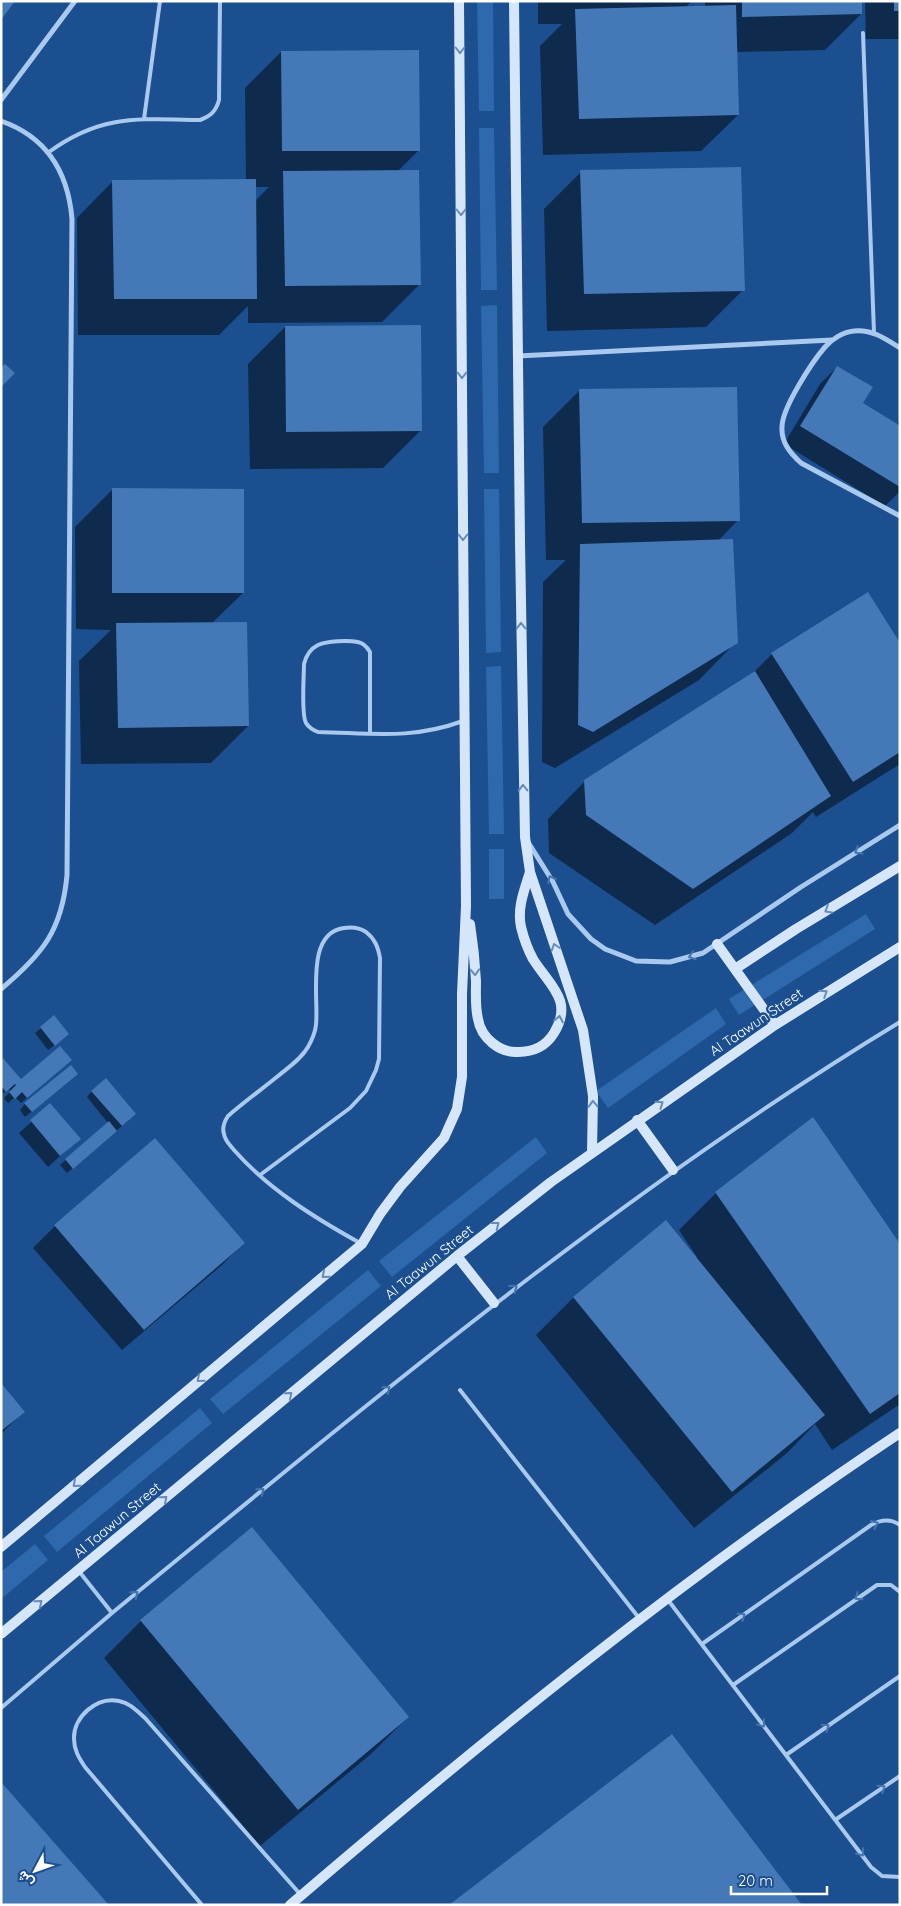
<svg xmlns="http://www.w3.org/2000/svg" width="901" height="1906" viewBox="0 0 901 1906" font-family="Quicksand,Vazirmatn,sans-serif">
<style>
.green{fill:#2e69ad}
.shadow{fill:#0007;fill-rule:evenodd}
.building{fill:#4478b7}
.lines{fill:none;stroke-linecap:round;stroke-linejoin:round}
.lane{stroke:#a9c9ee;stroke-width:4}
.street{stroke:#a9c9ee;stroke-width:5}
.secondary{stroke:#d6e6fa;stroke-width:10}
.oneway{stroke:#668bba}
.oneway2{stroke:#4674ac}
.labels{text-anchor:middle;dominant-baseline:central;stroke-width:5;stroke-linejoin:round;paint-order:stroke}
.street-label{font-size:14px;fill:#fff;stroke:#1b4f8f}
</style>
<rect width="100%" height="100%" fill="#1b4f8f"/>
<path class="green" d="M477,1H493L494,111H479Z
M479,128H494L497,290H481Z
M497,305L499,473H484L481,306Z
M484,489H499L501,652L486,653Z
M501,666L504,834H489L486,667Z
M489,849H504V899H489Z
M866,914L875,929L739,1015L729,999Z
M716,1008L726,1024L608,1108L596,1091Z
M536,1137L547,1153L392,1277L379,1261Z
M368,1270L381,1286L223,1414L210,1399Z
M200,1408L212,1423L57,1552L44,1536Z
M35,1544L48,1560L1,1599V1572Z"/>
<path class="shadow" d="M538,1H692L686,7H705V1H861V14L825,50L736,52L738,115L701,151L543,155L540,46L562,24H538Z
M865,1H900V39H866Z
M281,52L419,150L397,172L420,284L382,322L248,323V306L219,335H78L77,218L113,181H246L245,88ZM255,187H269L255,201Z
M581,172L743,290L706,327L547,331L544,209Z
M285,327L421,430L383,468L250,469L248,364Z
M837,367L861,403L896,425L900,421V491L885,506L784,444L820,384Z
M580,390L738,520L718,541L736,642L699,680L555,768L542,762L543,582L566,560H546L543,427Z
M113,489L243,593L212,623L248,726L211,763L81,764L79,661L111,630L76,629L75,527Z
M900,645V764L816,817L813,812L792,833L655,925L549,853L548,819L585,781L751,675L772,654Z
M54,1017L62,1040L48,1050L35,1033Z
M1,1058L21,1081L65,1065L21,1103L15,1097L8,1103L4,1098L11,1091L8,1089L1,1095Z
M71,1079L25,1117L20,1110L25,1104Z
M92,1091L129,1120L67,1173L60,1165L108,1123L87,1097Z
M50,1105L79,1139L48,1167L19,1133Z
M716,1193L900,1246V1404L832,1450L815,1424L787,1453L694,1528L536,1335L573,1298L666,1222L696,1258L697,1257L679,1230Z
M55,1226L243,1243L222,1265L122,1350L33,1248Z
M1,1385L23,1412L1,1434Z
M141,1621L408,1717L371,1754L260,1846L104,1658Z"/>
<path class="building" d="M1,1H15L1,20Z
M742,1H862V14L742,17Z
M894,1H900V11H894Z
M736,5L739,115L579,119L575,9Z
M419,50L420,151H282L281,51Z
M741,167L745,291L584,294L580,170Z
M419,170L421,285L285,286L283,171Z
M256,179L257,299H114L112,180Z
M421,325L422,431L286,432L285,326Z
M5,364L15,373L1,387V368Z
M837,366L873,387L863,403L899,425L900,423V487L800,426Z
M737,387L740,521L582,523L579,389Z
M112,488L244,489V593H112Z
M733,539L738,643L593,732L578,725L580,544Z
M868,592L900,643V752L853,782L771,653Z
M247,622L249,726L118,728L116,623Z
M755,671L831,796L693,889L586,815L584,780Z
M54,1015L69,1034L55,1046L40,1027Z
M60,1046L72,1060L27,1098L22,1092L15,1099L9,1092L16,1085L15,1084L6,1092L1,1086V1056L21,1079Z
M71,1065L78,1074L32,1112L24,1103Z
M106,1078L136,1114L122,1126L91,1091Z
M50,1103L81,1139L60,1156L30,1120Z
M813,1117L900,1244V1393L870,1414L715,1192Z
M109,1121L117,1131L73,1169L65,1159Z
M155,1138L245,1243L144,1330L54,1225Z
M666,1220L825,1415L732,1492L573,1297Z
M1,1383L25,1412L1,1431Z
M252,1527L409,1717L298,1810L140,1620Z
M672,1734L802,1905H449Z
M1,1782L109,1905H1Z"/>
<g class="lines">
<path class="lane" d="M863,33L874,333
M144,119L160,1
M49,152C101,114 138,119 200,120C211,116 216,111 219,100L220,1
M370,734V652C367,647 364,643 358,642C348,640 327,641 318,645C310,649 306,656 304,664C304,676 301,714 306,723C309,728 313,730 318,732C371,733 411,740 463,721
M260,1175L350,1108L366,1091L376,1070L379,1059L380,958C378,947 375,939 366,932C360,928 351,927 344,928C305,933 319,998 316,1025C315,1033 312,1040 308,1047C301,1059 289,1067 278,1076C262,1089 244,1102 228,1116C224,1122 222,1128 224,1134C225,1141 230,1145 234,1150C268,1189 315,1218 360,1243
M460,1390L639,1618
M78,1570L112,1613C367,1405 618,1193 900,1022
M668,1600L871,1867L882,1876L900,1877
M702,1644L871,1525C880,1520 890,1518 900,1525
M733,1685L877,1585H891L900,1592
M1,1708L112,1613
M786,1755L900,1676
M835,1820L900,1776
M202,1905L85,1767C79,1758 74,1750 74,1739C73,1717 97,1696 119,1701C130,1703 137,1711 145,1718L300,1894"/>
<path class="street" d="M1,100L75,1
M1,121C47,137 68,172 72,219L67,875C62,930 43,954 1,989
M900,348C886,339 872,329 854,331C843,332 832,339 825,347C812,362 782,408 782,427C781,442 790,453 801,463L900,516
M518,356L832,340
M528,842L553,882L568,914L591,939L605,949L636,961L670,962L703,953L801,887L900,825"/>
<path class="secondary" d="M514,1L520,542L525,837L530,872L583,1030L593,1096L592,1152
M470,924C473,943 475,962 476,981C476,993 475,1007 478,1019C481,1038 500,1053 518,1052C533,1052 546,1046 554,1033C574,1000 549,985 533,959C528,950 524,939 521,927C517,908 524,891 530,872
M717,944L775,1025
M735,969L796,929L900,866
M637,1120L673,1170
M457,1256L494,1303
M1,1547L362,1244L380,1214L400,1187L444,1138L457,1109L462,1077V994L466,906L459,1
M1,1634L457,1256L551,1182L775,1025L900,947
M290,1905C485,1738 686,1575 900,1433"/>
</g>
<defs><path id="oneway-chevron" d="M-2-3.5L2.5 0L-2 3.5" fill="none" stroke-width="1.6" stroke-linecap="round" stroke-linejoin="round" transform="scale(1.25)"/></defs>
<g class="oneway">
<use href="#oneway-chevron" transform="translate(460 50) rotate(90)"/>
<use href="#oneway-chevron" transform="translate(461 212) rotate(90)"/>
<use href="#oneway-chevron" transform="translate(462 375) rotate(90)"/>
<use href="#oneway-chevron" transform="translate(463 537) rotate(90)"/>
<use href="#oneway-chevron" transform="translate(521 626) rotate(-91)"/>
<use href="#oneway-chevron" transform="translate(523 788) rotate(-91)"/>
<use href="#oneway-chevron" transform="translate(828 910) rotate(149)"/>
<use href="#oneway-chevron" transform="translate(555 947) rotate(-108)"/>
<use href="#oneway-chevron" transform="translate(475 972) rotate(87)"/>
<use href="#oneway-chevron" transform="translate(824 993) rotate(-33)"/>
<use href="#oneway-chevron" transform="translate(559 1019) rotate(-79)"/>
<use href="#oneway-chevron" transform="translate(593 1104) rotate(-92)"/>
<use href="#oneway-chevron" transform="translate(660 1104) rotate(-35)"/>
<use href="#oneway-chevron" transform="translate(496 1225) rotate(-38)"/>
<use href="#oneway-chevron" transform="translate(325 1275) rotate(140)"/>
<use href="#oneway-chevron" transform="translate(200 1379) rotate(140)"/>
<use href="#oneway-chevron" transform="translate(289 1395) rotate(-40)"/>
<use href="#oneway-chevron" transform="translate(76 1484) rotate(139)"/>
<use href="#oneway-chevron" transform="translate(164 1499) rotate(-40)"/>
<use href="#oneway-chevron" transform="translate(39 1603) rotate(-40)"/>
</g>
<g class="oneway2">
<use href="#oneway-chevron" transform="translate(858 851) rotate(148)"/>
<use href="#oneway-chevron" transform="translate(551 879) rotate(-118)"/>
<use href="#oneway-chevron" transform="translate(692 956) rotate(162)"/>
<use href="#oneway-chevron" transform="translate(514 1288) rotate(-37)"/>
<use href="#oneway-chevron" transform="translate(387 1389) rotate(-39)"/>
<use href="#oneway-chevron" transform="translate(261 1491) rotate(-39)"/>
<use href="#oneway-chevron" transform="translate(875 1524) rotate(-24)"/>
<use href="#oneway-chevron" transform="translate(135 1594) rotate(-39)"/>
<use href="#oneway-chevron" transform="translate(858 1597) rotate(145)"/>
<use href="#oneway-chevron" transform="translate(742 1616) rotate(-35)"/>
<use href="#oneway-chevron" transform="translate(762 1724) rotate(53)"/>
<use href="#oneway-chevron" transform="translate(826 1727) rotate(-35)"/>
<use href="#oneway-chevron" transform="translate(882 1788) rotate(-35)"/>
<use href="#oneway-chevron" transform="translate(861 1853) rotate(53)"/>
</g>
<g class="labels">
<g class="street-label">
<text transform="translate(756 1022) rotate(-34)">Al Taawun Street</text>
<text transform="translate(429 1262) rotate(-39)">Al Taawun Street</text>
<text transform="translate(117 1520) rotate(-40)">Al Taawun Street</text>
</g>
</g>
<rect width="901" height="1906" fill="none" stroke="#ffffff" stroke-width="5"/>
<g transform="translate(35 1871) rotate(229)" stroke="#1b4f8f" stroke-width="4" paint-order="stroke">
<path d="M0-4L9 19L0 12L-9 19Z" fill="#ffffff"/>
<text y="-8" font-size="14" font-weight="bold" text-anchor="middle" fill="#ffffff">ش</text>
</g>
<path d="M731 1886v8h96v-8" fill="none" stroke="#ffffff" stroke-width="2.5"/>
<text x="738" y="1886" font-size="15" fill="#ffffff" stroke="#1b4f8f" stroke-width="4" paint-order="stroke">20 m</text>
</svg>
